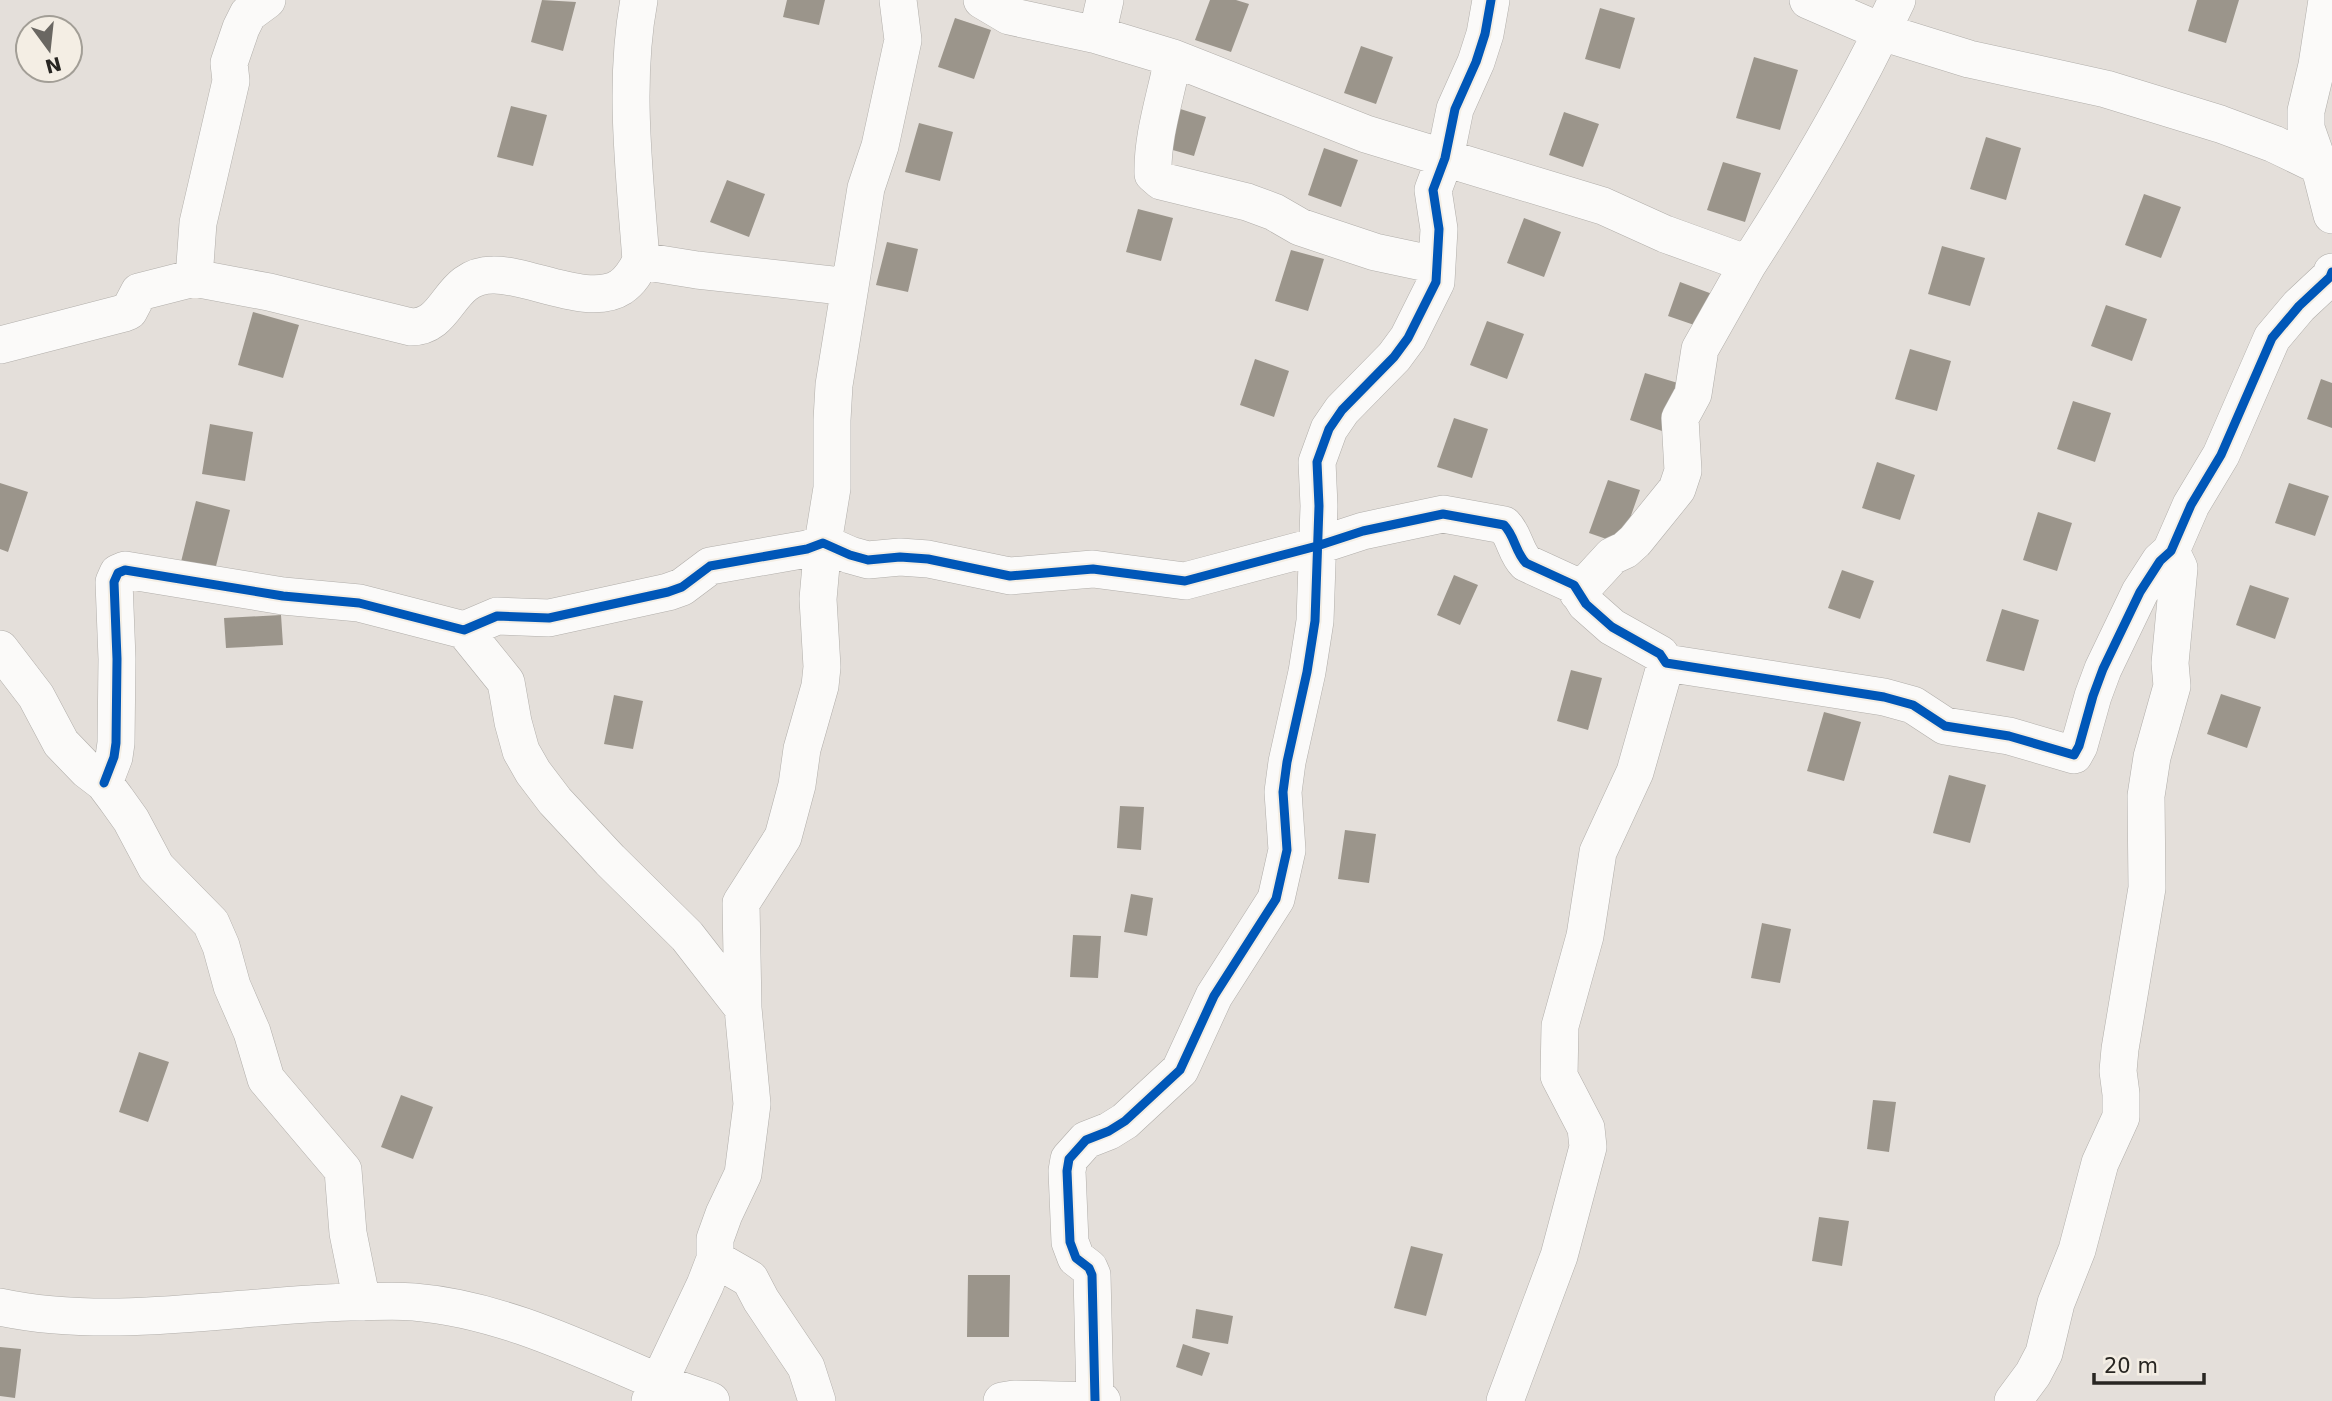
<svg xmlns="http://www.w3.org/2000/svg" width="2332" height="1401" viewBox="0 0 2332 1401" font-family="'DejaVu Sans',sans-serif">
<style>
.building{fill:#9b958b}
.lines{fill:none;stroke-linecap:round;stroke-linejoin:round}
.street-casing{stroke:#b1aeaa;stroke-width:38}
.street{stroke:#fbfaf9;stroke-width:37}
.cycleway-casing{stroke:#f4eee4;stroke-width:13}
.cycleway{stroke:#0057b8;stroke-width:9}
</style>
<rect width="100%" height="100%" fill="#e4dfda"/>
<path class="building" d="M542,0L576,2L563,51L531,42Z
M787,0H825L819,25L783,17Z
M1210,0H1236L1249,4L1231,52L1195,40Z
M2197,0H2239L2226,43L2188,31Z
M1600,8L1635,18L1620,69L1585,59Z
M955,18L991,30L974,79L938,67Z
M1361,46L1393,57L1376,104L1344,93Z
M1754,57L1798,70L1780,130L1736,118Z
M511,106L547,115L533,166L497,157Z
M1174,107L1206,117L1194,156L1162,147Z
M1564,112L1599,124L1583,167L1549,155Z
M919,123L953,132L940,181L905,172Z
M1986,137L2021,148L2006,200L1970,189Z
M1324,148L1358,160L1341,207L1308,195Z
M1723,162L1761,173L1745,222L1707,210Z
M727,180L765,194L749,237L710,222Z
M2144,194L2181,207L2161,258L2125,245Z
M1138,209L1173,218L1161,261L1126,252Z
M1524,218L1561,232L1544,277L1507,263Z
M887,242L918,249L908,292L876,285Z
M1942,246L1985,258L1970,306L1928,294Z
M1291,250L1324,259L1308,311L1275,301Z
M1680,282L1715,295L1703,328L1668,316Z
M2106,305L2147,319L2132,361L2091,346Z
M253,312L299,325L283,378L238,365Z
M1487,321L1524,334L1507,379L1470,365Z
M1910,349L1951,361L1937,411L1895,399Z
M1255,359L1289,371L1274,417L1240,405Z
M1645,373L1681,384L1665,432L1630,420Z
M2321,379L2332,383V428L2307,419Z
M2073,401L2111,413L2095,462L2057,449Z
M1454,418L1488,429L1472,478L1437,467Z
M210,424L253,432L245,481L202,474Z
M1877,462L1915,475L1900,520L1862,508Z
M1608,480L1640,490L1621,544L1589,533Z
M0,483L28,492L8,552L0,549Z
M2289,483L2329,496L2315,536L2275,523Z
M196,501L230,510L213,578L179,570Z
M2038,512L2072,523L2057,571L2023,560Z
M1842,570L1874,581L1860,619L1828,608Z
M1454,575L1478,585L1460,625L1437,615Z
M2250,585L2289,598L2275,639L2236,625Z
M2002,609L2039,620L2024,671L1986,661Z
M281,615L283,645L226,648L224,618Z
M1571,670L1602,678L1588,730L1557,721Z
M2221,694L2261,707L2247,748L2207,734Z
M614,695L643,701L633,749L604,744Z
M1824,712L1861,722L1844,781L1807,771Z
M1949,775L1986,785L1970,843L1933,833Z
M1120,806L1144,807L1141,850L1117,848Z
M1345,830L1376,834L1369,883L1338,879Z
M1131,894L1153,898L1147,936L1124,932Z
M1762,923L1791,929L1780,983L1751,978Z
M1073,935L1101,936L1098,978L1070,977Z
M139,1052L169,1062L148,1122L119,1112Z
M401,1095L433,1107L413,1159L381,1147Z
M1873,1100L1896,1102L1889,1152L1867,1149Z
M1819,1217L1849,1221L1842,1266L1812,1261Z
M1411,1246L1443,1254L1426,1316L1394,1308Z
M968,1275H1010L1009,1337H967Z
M1196,1309L1233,1316L1228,1344L1192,1338Z
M1183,1344L1210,1353L1202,1376L1176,1367Z
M0,1347L21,1349L15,1398L0,1396Z"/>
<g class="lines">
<g class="street-casing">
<path id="street" d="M982,0L1009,16L1097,35L1173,58L1366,134L1603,206L1665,234L1748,264C1804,177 1853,94 1897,0
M1808,0L1882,32L1969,59L2106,89L2220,124L2274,144L2332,172
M2327,0L2317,65L2306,111V128L2320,168L2332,215
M1097,35L1105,0
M1173,58C1166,96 1152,135 1153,174L1161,181L1247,202L1274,212L1300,227L1375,252L1436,265
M641,261L697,270L850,287
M194,278L269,292L411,327C450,327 447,275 493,275C529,274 589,308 621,287C631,280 636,271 641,261C635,176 623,85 639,0
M0,345L124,313L129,311L139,292L194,278L198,223L231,81L229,63L241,28L248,14L267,0
M1578,593L1612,556L1625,550L1635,541L1677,489L1683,471L1680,418L1693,394L1700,349L1748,264
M464,630L506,682L513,722L521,751L533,772L555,801L610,860L687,936L743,1008
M0,649L36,696L61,743L87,770L104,783L116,799L131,820L156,867L211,923L221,946L232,986L252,1032L266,1079L343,1170L348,1233L362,1302
M104,783L114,757L116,743L117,659L114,582L118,573L125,570L283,596L359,603L464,630L497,616L549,618L668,592L682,587L710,566L807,549L823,543L850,555L868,560L900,557L928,559L1010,576L1093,569L1185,581L1317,546L1363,531L1443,514L1504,525C1515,536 1515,552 1526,563L1574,585L1586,604L1612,627L1660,654L1666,663L1884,697L1913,705L1945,726L2009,736L2074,755L2079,746L2093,696L2103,669L2140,592L2160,561L2171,551L2191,505L2221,455L2272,338L2299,306L2330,277L2332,272
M715,1259L750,1279L761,1300L806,1367L817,1401
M0,1307C113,1331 236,1305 350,1302C371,1302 393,1300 414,1302C499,1309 579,1348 656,1381C674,1389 693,1394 711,1401
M1095,1400L1092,1275L1089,1268L1076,1258L1070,1242L1067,1171L1069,1159L1086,1140L1109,1131L1125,1121L1180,1070L1214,996L1276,899L1287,850L1283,792L1287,762L1307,672L1315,621L1319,506L1317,462L1329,429L1342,410L1394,357L1408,338L1436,282L1439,229L1433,190L1445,158L1455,109L1476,62L1485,34L1491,0
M650,1401L705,1285L715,1259V1239L724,1214L743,1174L752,1104L743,1008L741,903L783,837L797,785L802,749L820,686L822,667L818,599L823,543L832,488V420L834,385L866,188L880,146L903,40L898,0
M1002,1401L1014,1399L1102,1401
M1505,1401L1559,1256L1588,1147L1586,1128L1559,1076L1560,1026L1585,936L1598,852L1635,772L1666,663
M2013,1401L2033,1374L2044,1353L2056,1303L2077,1250L2100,1163L2121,1117V1094L2118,1071L2120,1049L2147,888L2146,796L2152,757L2172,686L2170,663L2179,568L2171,551"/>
</g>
<use href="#street" class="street"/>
<g class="cycleway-casing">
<path id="cycleway" d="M104,783L114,757L116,743L117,659L114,582L118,573L125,570L283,596L359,603L464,630L497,616L549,618L668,592L682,587L710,566L807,549L823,543L850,555L868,560L900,557L928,559L1010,576L1093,569L1185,581L1317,546L1363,531L1443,514L1504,525C1515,536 1515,552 1526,563L1574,585L1586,604L1612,627L1660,654L1666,663L1884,697L1913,705L1945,726L2009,736L2074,755L2079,746L2093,696L2103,669L2140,592L2160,561L2171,551L2191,505L2221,455L2272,338L2299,306L2330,277L2332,272
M1095,1400L1092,1275L1089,1268L1076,1258L1070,1242L1067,1171L1069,1159L1086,1140L1109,1131L1125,1121L1180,1070L1214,996L1276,899L1287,850L1283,792L1287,762L1307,672L1315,621L1319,506L1317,462L1329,429L1342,410L1394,357L1408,338L1436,282L1439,229L1433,190L1445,158L1455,109L1476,62L1485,34L1491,0"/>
</g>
<use href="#cycleway" class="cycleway"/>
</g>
<g transform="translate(49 49) rotate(165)"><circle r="33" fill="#f4eee4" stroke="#a29e96" stroke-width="2"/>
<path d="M0-5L12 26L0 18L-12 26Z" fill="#6a6762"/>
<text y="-10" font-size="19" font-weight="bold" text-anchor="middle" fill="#282622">N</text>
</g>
<path d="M2094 1373v10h110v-10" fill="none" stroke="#282622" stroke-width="3.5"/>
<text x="2104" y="1373" font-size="21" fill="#282622" stroke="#f4eee4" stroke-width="5" paint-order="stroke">20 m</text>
</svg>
